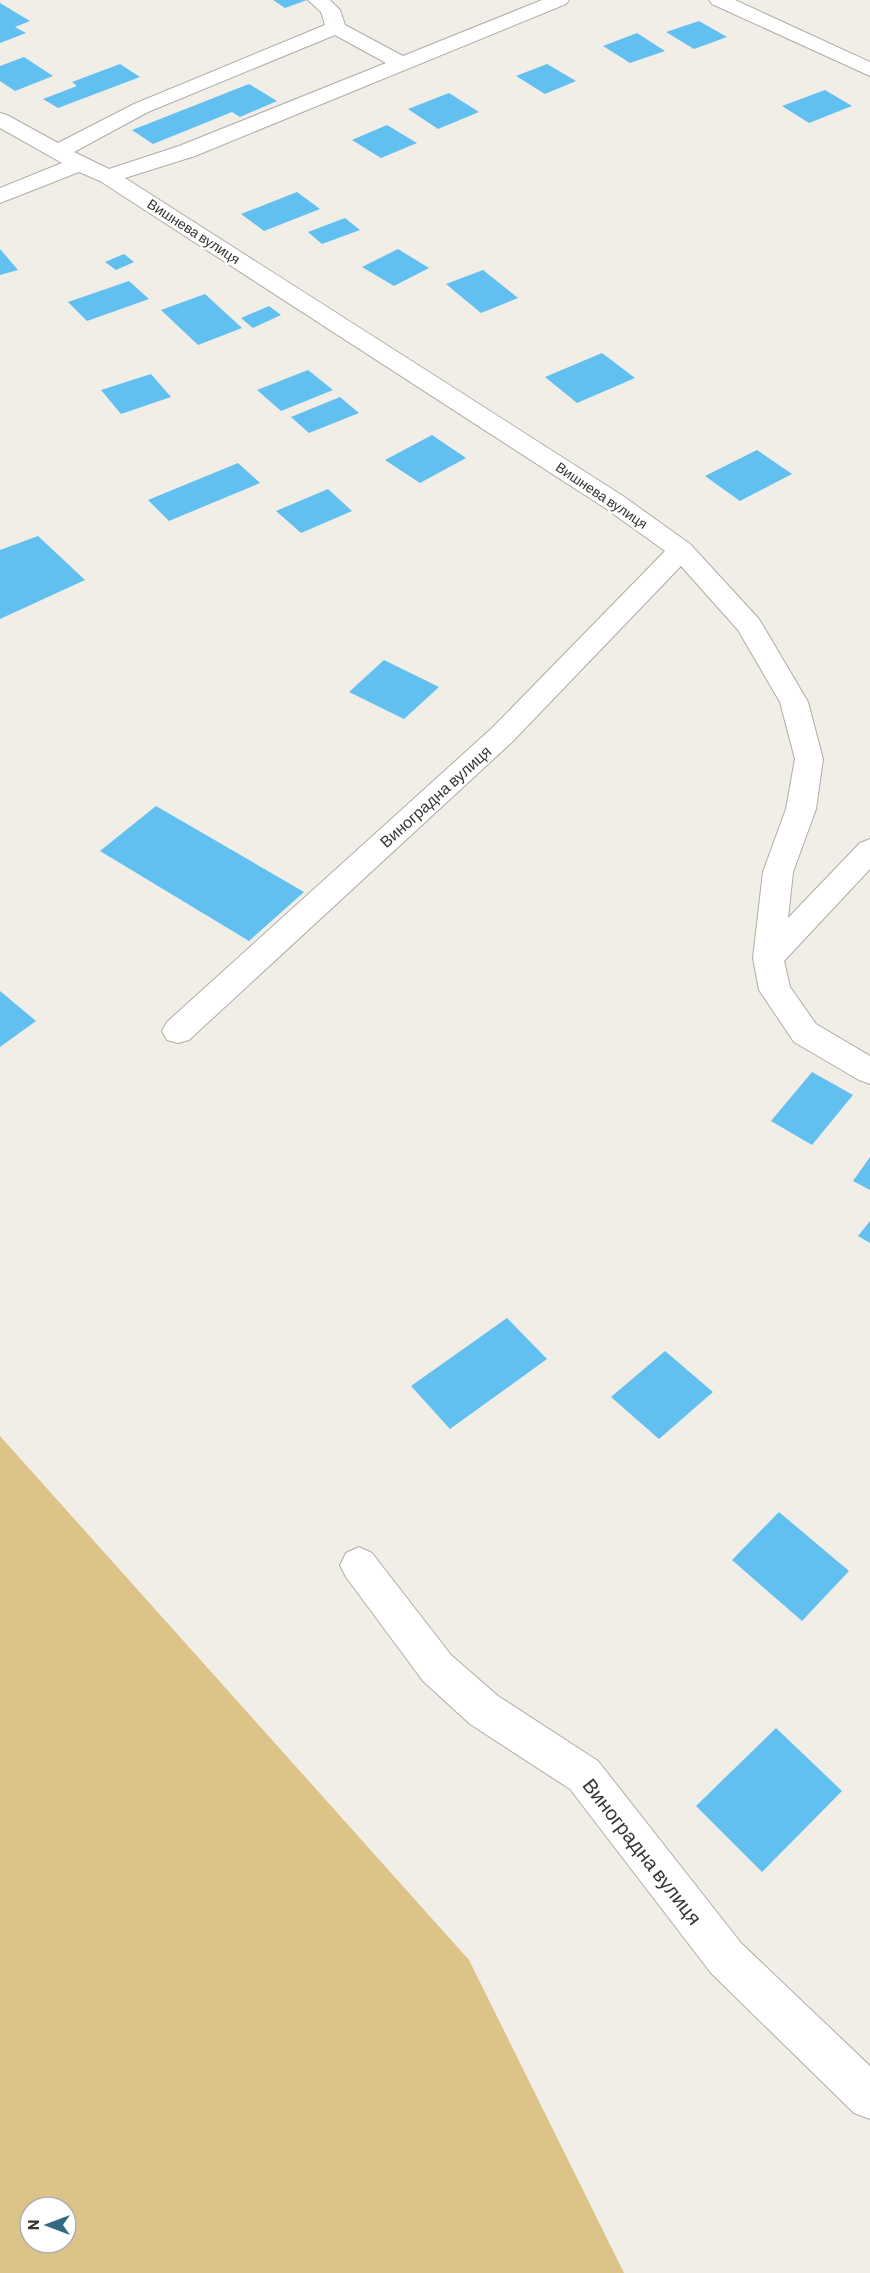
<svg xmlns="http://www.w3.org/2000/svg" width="870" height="2273" viewBox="0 0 870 2273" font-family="Barlow,sans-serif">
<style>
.green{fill:#dcc489;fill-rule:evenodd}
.building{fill:#62c0f0}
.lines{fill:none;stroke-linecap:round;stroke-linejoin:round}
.street-casing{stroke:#afada6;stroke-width:2}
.street{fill:#fff;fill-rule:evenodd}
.labels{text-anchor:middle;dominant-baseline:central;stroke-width:4.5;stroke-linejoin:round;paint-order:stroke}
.far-street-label{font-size:14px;fill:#373633;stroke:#fff}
.street-label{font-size:16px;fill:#373633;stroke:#fff}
.near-street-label{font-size:20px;fill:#373633;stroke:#fff}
</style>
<rect width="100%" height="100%" fill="#f0eee7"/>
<path class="green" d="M0,1436L469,1960L624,2273H0ZM30,2207H66V2243H30Z"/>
<path class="building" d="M273,0H307L285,8Z
M0,3L30,21L15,27L26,33L0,43Z
M699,21L727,37L694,49L666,32Z
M637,33L665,51L630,63L603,46Z
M24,57L53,76L15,91L0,81V66Z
M120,64L140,77L58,108L43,99L77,86L72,82Z
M547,64L576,81L545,94L516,76Z
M249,84L277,101L240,117L232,112L153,144L132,130Z
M825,90L852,106L809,123L782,106Z
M449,93L479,112L438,129L408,109Z
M387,125L417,143L381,158L352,140Z
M297,192L320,209L264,231L241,214Z
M345,218L360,230L322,244L308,232Z
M0,249L18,270L0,275Z
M398,249L429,268L394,286L362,267Z
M124,254L134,262L116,270L105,262Z
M483,270L518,298L481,313L446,284Z
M129,281L149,299L87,321L68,302Z
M205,294L242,328L198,345L161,310Z
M269,306L281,315L253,328L241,318Z
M602,353L635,378L577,403L545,377Z
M308,370L333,390L281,411L257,390Z
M151,374L171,397L121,414L101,390Z
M340,397L359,413L309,433L291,417Z
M432,435L466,458L420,483L385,460Z
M757,450L792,474L740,501L705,476Z
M238,463L260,483L169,521L148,500Z
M328,489L352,511L301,533L276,511Z
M38,536L85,580L0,619V550Z
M384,660L439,687L404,719L349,692Z
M156,806L304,892L249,941L100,851Z
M0,991L36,1021L0,1047Z
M812,1072L853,1095L812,1145L771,1121Z
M870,1157V1190L853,1181Z
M870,1221V1243L858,1236Z
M507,1318L547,1359L450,1429L411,1386Z
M665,1351L713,1392L659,1439L611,1397Z
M779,1512L849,1571L802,1621L732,1560Z
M776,1728L842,1791L762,1872L696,1806Z"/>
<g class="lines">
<g class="street-casing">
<path id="street" d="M308,0H330L340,10L345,25L403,56L542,0H569L566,4L195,156L125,178L623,496L690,544L759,619L808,702L823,759L816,809L793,872L788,918L860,843L870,839V869L784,961L790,987L816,1024L870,1056V1084L859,1080L794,1042L759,990L753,958L763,872L786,809L795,759L780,702L738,630L681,566L512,742L189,1040L178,1043L167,1040L162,1031L167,1022L492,728L665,551L605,508L100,181L79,172L0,203V188L62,163L0,128V113L7,115L58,143L134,104L325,25L321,12ZM335,35L386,63L179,146L109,169L74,152L148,112Z
M709,0H735L870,62V76L712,4Z
M359,1547L372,1553L451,1655L498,1696L598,1761L741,1943L870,2066V2119L854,2113L711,1973L570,1789L470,1724L423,1681L346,1577L340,1565L346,1553Z"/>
</g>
<use href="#street" class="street"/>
</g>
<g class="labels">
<g class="far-street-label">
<text transform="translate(194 231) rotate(33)">Вишнева вулиця</text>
<text transform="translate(602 495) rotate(34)">Вишнева вулиця</text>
</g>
<g class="street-label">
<text transform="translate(435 796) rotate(-42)">Виноградна вулиця</text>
</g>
<g class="near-street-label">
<text transform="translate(643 1851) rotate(52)">Виноградна вулиця</text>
</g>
</g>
<g transform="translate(48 2225) rotate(270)"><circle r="28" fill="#ffffff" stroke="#afafad" stroke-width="1.5"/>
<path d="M0-4.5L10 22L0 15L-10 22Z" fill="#336984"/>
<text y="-9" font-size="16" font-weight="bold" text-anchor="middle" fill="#373633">N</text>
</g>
</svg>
